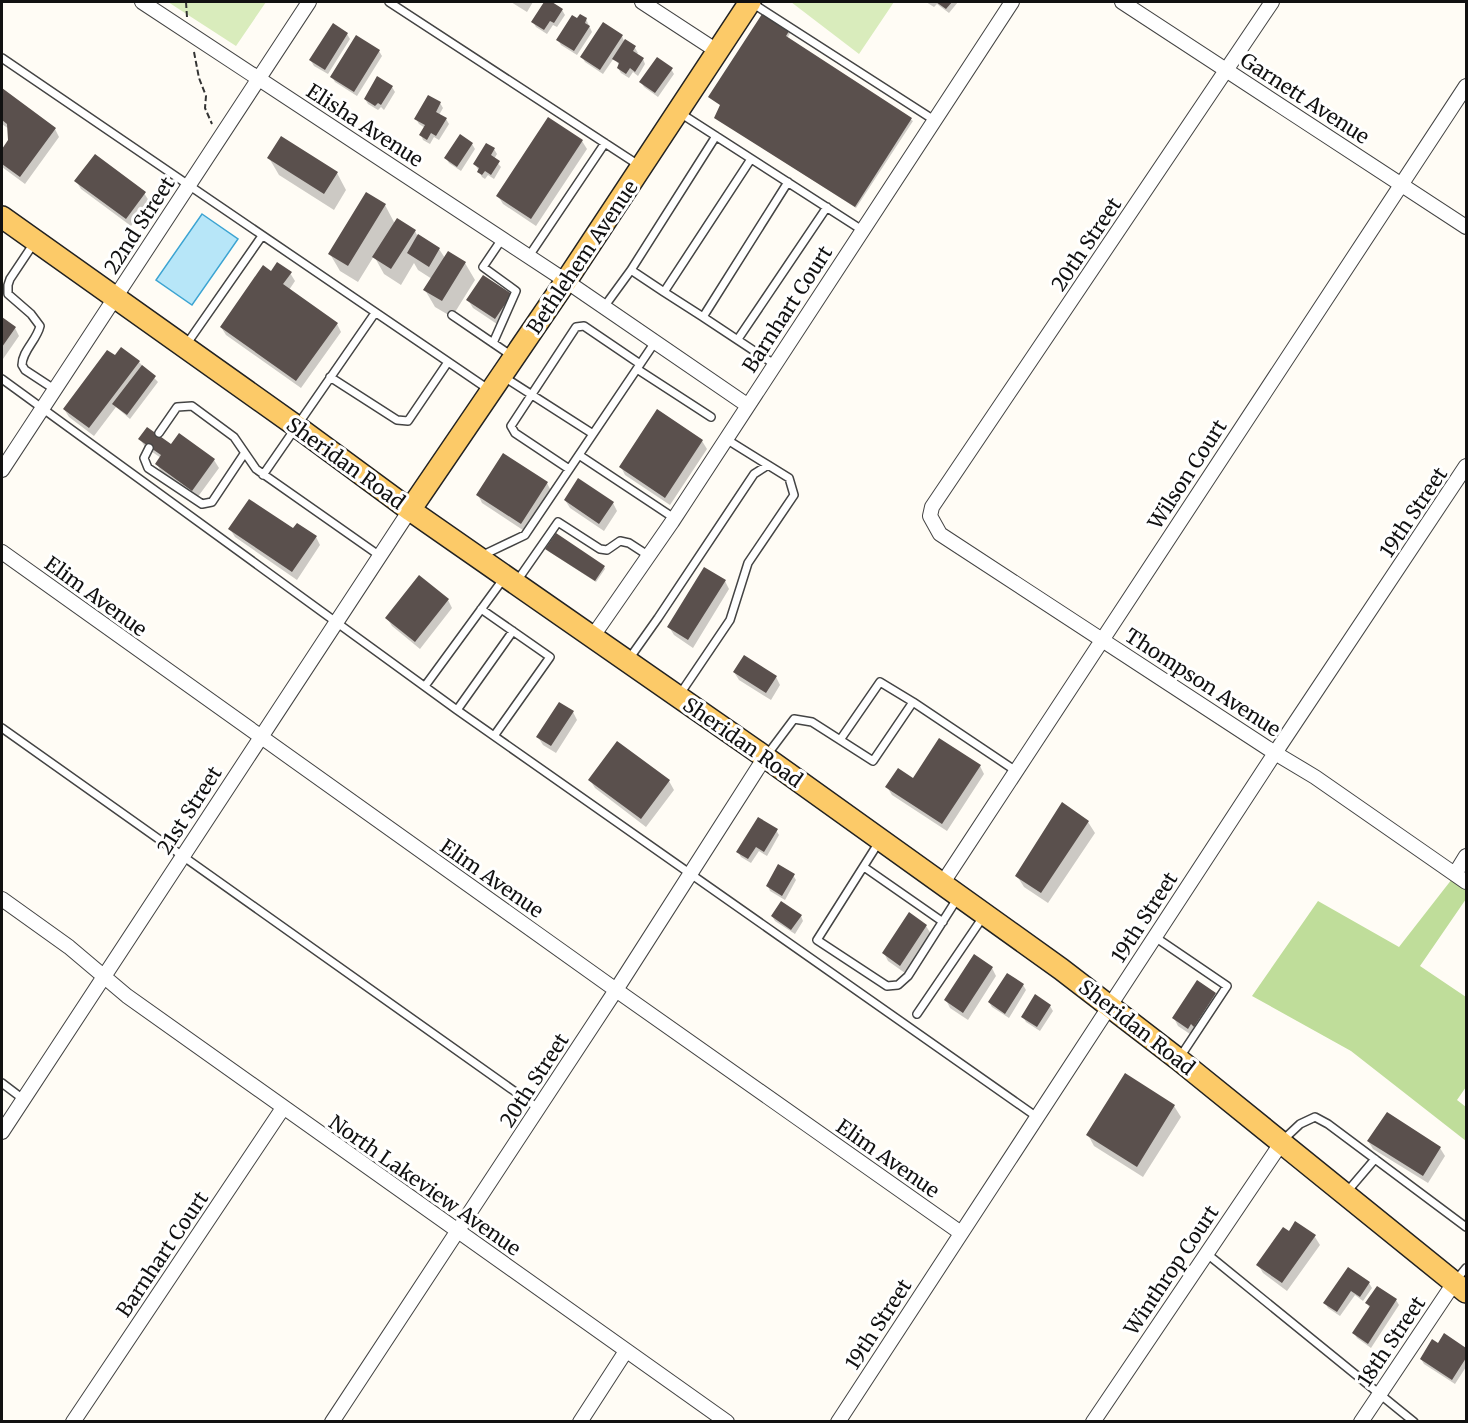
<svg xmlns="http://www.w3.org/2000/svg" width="1468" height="1423" viewBox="0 0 1468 1423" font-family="Merriweather,serif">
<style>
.green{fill:#d9ecbc}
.forest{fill:#bfdd9a}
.water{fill:#b7e6f8;stroke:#3ca4d2;stroke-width:1.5}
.shadow{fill:#0003}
.building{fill:#5a504d}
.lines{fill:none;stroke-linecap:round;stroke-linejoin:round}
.lane-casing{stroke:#444;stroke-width:10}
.street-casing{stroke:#444;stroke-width:16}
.primary-casing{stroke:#222;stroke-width:24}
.path{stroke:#333;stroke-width:2;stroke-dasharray:6 3;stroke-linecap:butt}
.lane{stroke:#fff;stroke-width:7}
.street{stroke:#fff;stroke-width:14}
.primary{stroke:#fcca68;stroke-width:21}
.labels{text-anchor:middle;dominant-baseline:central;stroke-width:6;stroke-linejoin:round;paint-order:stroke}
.street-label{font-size:20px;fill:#111;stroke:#fff}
</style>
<rect width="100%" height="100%" fill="#fffcf5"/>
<path class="green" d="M168,2H266L236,46Z
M791,2H894L859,54Z"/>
<path class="forest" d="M1452,879L1466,889V899L1420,966L1466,997V1087L1457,1100L1466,1107V1141L1351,1051L1252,996L1318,901L1399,947Z"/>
<path class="water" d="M202,214L238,239L192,305L156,280Z"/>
<path class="shadow" d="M511,2H533L527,12Z
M546,2H550L562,10L565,15L557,27L553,25L547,34L536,27L533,22Z
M926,2H958L949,13L937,4L934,7Z
M764,13L791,31L787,39L913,121L856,208L716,118L722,106L710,98Z
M586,19L592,32L577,55L561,45L558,40L578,20Z
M347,34L350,39L328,74L314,66L311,61Z
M622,36L624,41L635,48L638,53L636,55L643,59L645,64L638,76L633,72L629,78L621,73L618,68L620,66L614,58L603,74L585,62L582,57Z
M379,51L382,56L357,96L335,82L332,77Z
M671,69L674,74L658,97L644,87L641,82Z
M392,87L395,92L384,110L381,107L378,110L368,104L365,99Z
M2,90L55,129L59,137L25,184L2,167V151L10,140L9,129L2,124Z
M440,103L443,108L439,115L446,119L449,124L439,140L434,137L430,144L423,140L421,135L425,128L419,124L416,119Z
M582,141L587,149L536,226L503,204L498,196Z
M472,144L475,149L461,171L449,163L446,158Z
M494,149L497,154L494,159L501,167L494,179L488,175L485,179L482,177L475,164Z
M269,158L337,173L346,190L334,210L279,175Z
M76,181L144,193L149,201L131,226L81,189Z
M385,205L395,224L415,231L418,237L439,249L445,258L465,263L475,280L452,317L435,307L425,290L432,279L418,270L414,263L401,285L384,274L374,256L358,282L340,271L330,254Z
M272,273H290L295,281L289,290L337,324L341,332L301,388L226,335L221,327Z
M511,295L515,303L500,326L473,308L468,300Z
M2,319L15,328L19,336L3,359Z
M115,357L139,362L158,382L130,419L116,407L94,436L69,417L64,409Z
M140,439L214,460L219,468L197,498L161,472L157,464L161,458L145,447Z
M702,441L707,449L670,505L625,475L621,467Z
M547,483L551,491L526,532L482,503L478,495Z
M565,500L613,503L617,511L604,531L570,508Z
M230,529L293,531L316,537L320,545L297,580L235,537Z
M548,551L604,567L605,569L596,582Z
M725,581L729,589L693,648L674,635L669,627Z
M448,600L452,608L420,649L392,626L387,618Z
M734,672L776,677L780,685L771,700L739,680Z
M573,712L577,720L556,753L543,745L538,737Z
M618,743L669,781L674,790L646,827L595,788L590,780Z
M980,766L984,774L947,831L892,795L887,787Z
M1088,822L1095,833L1048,903L1024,887L1017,876Z
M776,830L779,835L767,856L759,851L751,863L741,857L738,852Z
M793,875L796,880L785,900L770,891L768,886Z
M772,916H801L803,921L795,934L775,921Z
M926,926L931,934L905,973L888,961L884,953Z
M992,968L996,976L968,1020L950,1008L946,1000Z
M1197,982L1215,994L1220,1003L1193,1036L1178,1026L1174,1018Z
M1023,985L1026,990L1009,1018L992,1007L989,1002Z
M1050,1006L1053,1011L1040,1031L1026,1022L1023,1017Z
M1174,1106L1181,1117L1143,1177L1094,1146L1088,1135Z
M1368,1141L1440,1148L1445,1156L1428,1183L1373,1149Z
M1296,1223L1315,1237L1320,1245L1287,1291L1263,1273L1258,1265L1289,1233Z
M1348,1269L1369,1283L1372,1288L1363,1301L1355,1295L1340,1316L1328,1308L1325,1303Z
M1396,1300L1399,1305L1371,1348L1357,1338L1354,1333L1370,1309L1367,1303Z
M1444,1335L1466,1350V1367L1455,1384L1424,1364L1421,1359L1438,1345Z"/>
<path class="building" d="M544,2H552L563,9L554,23L550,21L544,30L531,22Z
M936,2H952L946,9Z
M764,11L791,28L786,36L912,118L855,207L714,118L720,105L708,97Z
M580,14L587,18L585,23L590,26L574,51L556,40L572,15L577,18Z
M603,22L623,35L600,70L580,57Z
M333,23L348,33L325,70L309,60Z
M356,35L380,50L354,92L330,77Z
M625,39L636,46L633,51L644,58L635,72L630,68L626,74L617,68L619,63L612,59Z
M657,57L673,68L655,93L639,82Z
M377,76L393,86L381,105L378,103L375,106L364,99Z
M2,88L56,128L20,177L2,164V149L8,140L7,124L2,120Z
M428,95L441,102L436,112L447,118L436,136L431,133L427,140L419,135L425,125L414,119Z
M548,117L583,140L531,219L496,196Z
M460,134L473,143L457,167L444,158Z
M281,136L338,172L324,194L267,158Z
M486,143L495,148L491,155L500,161L491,175L485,171L482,175L477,172L479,168L473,164Z
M95,154L146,192L126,219L74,181Z
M366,192L386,204L348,266L328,254Z
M397,218L416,230L391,269L372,257Z
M418,234L440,248L429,267L407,253Z
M448,251L466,262L442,301L423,290Z
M277,262L292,272L283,284L338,323L296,381L220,327L263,265L271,271Z
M483,275L512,294L495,319L466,300Z
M2,317L16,327L2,347Z
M121,347L140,361L89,428L63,409L107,350L115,355Z
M142,365L156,376L127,415L112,404Z
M657,409L703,440L665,498L619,467Z
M147,427L171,444L179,433L215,459L192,491L155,464L161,455L138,439Z
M503,453L548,482L521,524L476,495Z
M578,478L614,502L599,524L564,500Z
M249,499L293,528L297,523L317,536L292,572L228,529Z
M556,533L605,566L595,581L545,549Z
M704,567L726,580L688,640L667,627Z
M419,575L449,599L415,642L385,618Z
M744,655L777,676L766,693L733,672Z
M559,702L574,711L551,746L536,737Z
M939,738L981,765L942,824L885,787L898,768L913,778Z
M617,741L670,780L641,819L588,780Z
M1062,802L1089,821L1041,893L1015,876Z
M758,817L778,829L764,852L756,847L748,859L736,852Z
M778,864L795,874L782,896L766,886Z
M781,901L802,915L791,930L771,916Z
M909,912L927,925L900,966L882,953Z
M974,954L993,967L963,1013L944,1000Z
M1007,973L1024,984L1005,1014L988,1002Z
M1197,980L1216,993L1194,1027L1191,1024L1188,1029L1172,1018Z
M1035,994L1051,1005L1037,1027L1021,1017Z
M1125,1073L1175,1105L1137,1167L1086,1135Z
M1387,1112L1441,1147L1423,1176L1367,1141Z
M1295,1221L1316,1235L1282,1283L1256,1265L1283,1227L1289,1231Z
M1348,1267L1370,1282L1360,1297L1351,1291L1337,1312L1323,1303Z
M1377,1286L1397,1299L1368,1344L1352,1333L1370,1306L1365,1303Z
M1444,1333L1466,1348V1358L1452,1380L1420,1359L1432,1339L1438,1343Z"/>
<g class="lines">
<g class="lane-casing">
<path id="lane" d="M389,2L640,166
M752,3L934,120
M2,58L488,389
M680,113L862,230
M34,243L10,279L8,285V294L31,314L40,326C37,340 22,351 22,365L25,370L54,389
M529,256L605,143
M631,270L716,136
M604,307L631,270L664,292
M452,315L512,356
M703,317L664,292L751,159
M738,339L827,207
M493,343L516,291L483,267L502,239
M186,345L262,236
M774,364L703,317L788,182
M637,369L711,417
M330,377L397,420L408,421L448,362
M504,377L593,434
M2,379L457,710L1037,1117
M159,433L177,407L192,406L234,437L256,469L380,556
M726,439L768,465
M149,448L144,458L148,468L202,504L212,502L244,454
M579,455L674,518
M569,469L515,433L511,426L576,327L584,326L640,364
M263,475L375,313
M481,556L525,535L655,342
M517,581L558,522L600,549L607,550L620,541L629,543L649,556
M481,609L550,657L494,736
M629,659L658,618L754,474L768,465L789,478L794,495L748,563L730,620L680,694
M425,686L504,578
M457,710L513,631
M2,728L538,1108
M840,740L880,682L913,702
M767,755L794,719L812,722L873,761L913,702L1016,771
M879,842L817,940L887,986L898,985L908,976L957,899
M864,867L943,922
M1155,937L1227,986L1180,1057
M917,1014L983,917
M2,1083L23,1099
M1283,1140L1300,1124L1315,1117L1328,1124L1466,1227
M1346,1193L1375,1159
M1206,1253L1414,1422
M1456,1280L1466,1268"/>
</g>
<g class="street-casing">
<path id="street" d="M142,2L566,281L747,405
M642,2L717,51
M1122,2L1466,227
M1272,2L932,507L930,516L940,534L1275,753L1315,777L1466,882
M2,470L309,2
M2,552L616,990L961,1233
M593,636L672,522L1012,2
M1455,874L1466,856
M942,884L1466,86
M2,899L69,947L127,996L727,1422
M2,1132L410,510
M73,1422L283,1108
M332,1422L616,990L765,757
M580,1422L626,1351
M838,1422L1275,753L1466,466
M1093,1422L1282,1142
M1361,1422L1454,1283"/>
</g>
<g class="primary-casing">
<path id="primary" d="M2,217L296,426L410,510L765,757L1061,969L1178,1059L1466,1292
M410,510L566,281L750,2"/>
</g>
<path class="path" d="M186,2L187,17
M194,52L199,78L206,96L205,108L212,124"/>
<use href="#lane" class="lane"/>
<use href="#street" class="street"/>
<use href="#primary" class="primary"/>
</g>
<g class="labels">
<g class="street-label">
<text transform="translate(1305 98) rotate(33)">Garnett Avenue</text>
<text transform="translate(365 125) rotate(33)">Elisha Avenue</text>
<text transform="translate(139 225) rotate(-57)">22nd Street</text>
<text transform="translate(1086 244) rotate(-56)">20th Street</text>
<text transform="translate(582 257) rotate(-56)">Bethlehem Avenue</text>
<text transform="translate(787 309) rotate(-57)">Barnhart Court</text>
<text transform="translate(346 463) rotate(36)">Sheridan Road</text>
<text transform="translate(1187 474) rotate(-57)">Wilson Court</text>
<text transform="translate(1413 512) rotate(-56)">19th Street</text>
<text transform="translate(96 596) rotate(36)">Elim Avenue</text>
<text transform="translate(1203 682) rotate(33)">Thompson Avenue</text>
<text transform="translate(743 742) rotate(35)">Sheridan Road</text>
<text transform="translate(189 810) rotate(-57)">21st Street</text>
<text transform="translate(492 878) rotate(35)">Elim Avenue</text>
<text transform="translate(1144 917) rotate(-57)">19th Street</text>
<text transform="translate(1137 1027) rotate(38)">Sheridan Road</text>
<text transform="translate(534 1080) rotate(-57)">20th Street</text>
<text transform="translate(888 1158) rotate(35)">Elim Avenue</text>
<text transform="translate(425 1185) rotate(35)">North Lakeview Avenue</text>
<text transform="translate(162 1254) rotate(-56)">Barnhart Court</text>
<text transform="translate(1171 1270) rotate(-56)">Winthrop Court</text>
<text transform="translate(878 1324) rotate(-57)">19th Street</text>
<text transform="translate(1391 1341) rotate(-56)">18th Street</text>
</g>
</g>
<rect width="1468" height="1423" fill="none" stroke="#111111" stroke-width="6"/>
</svg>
